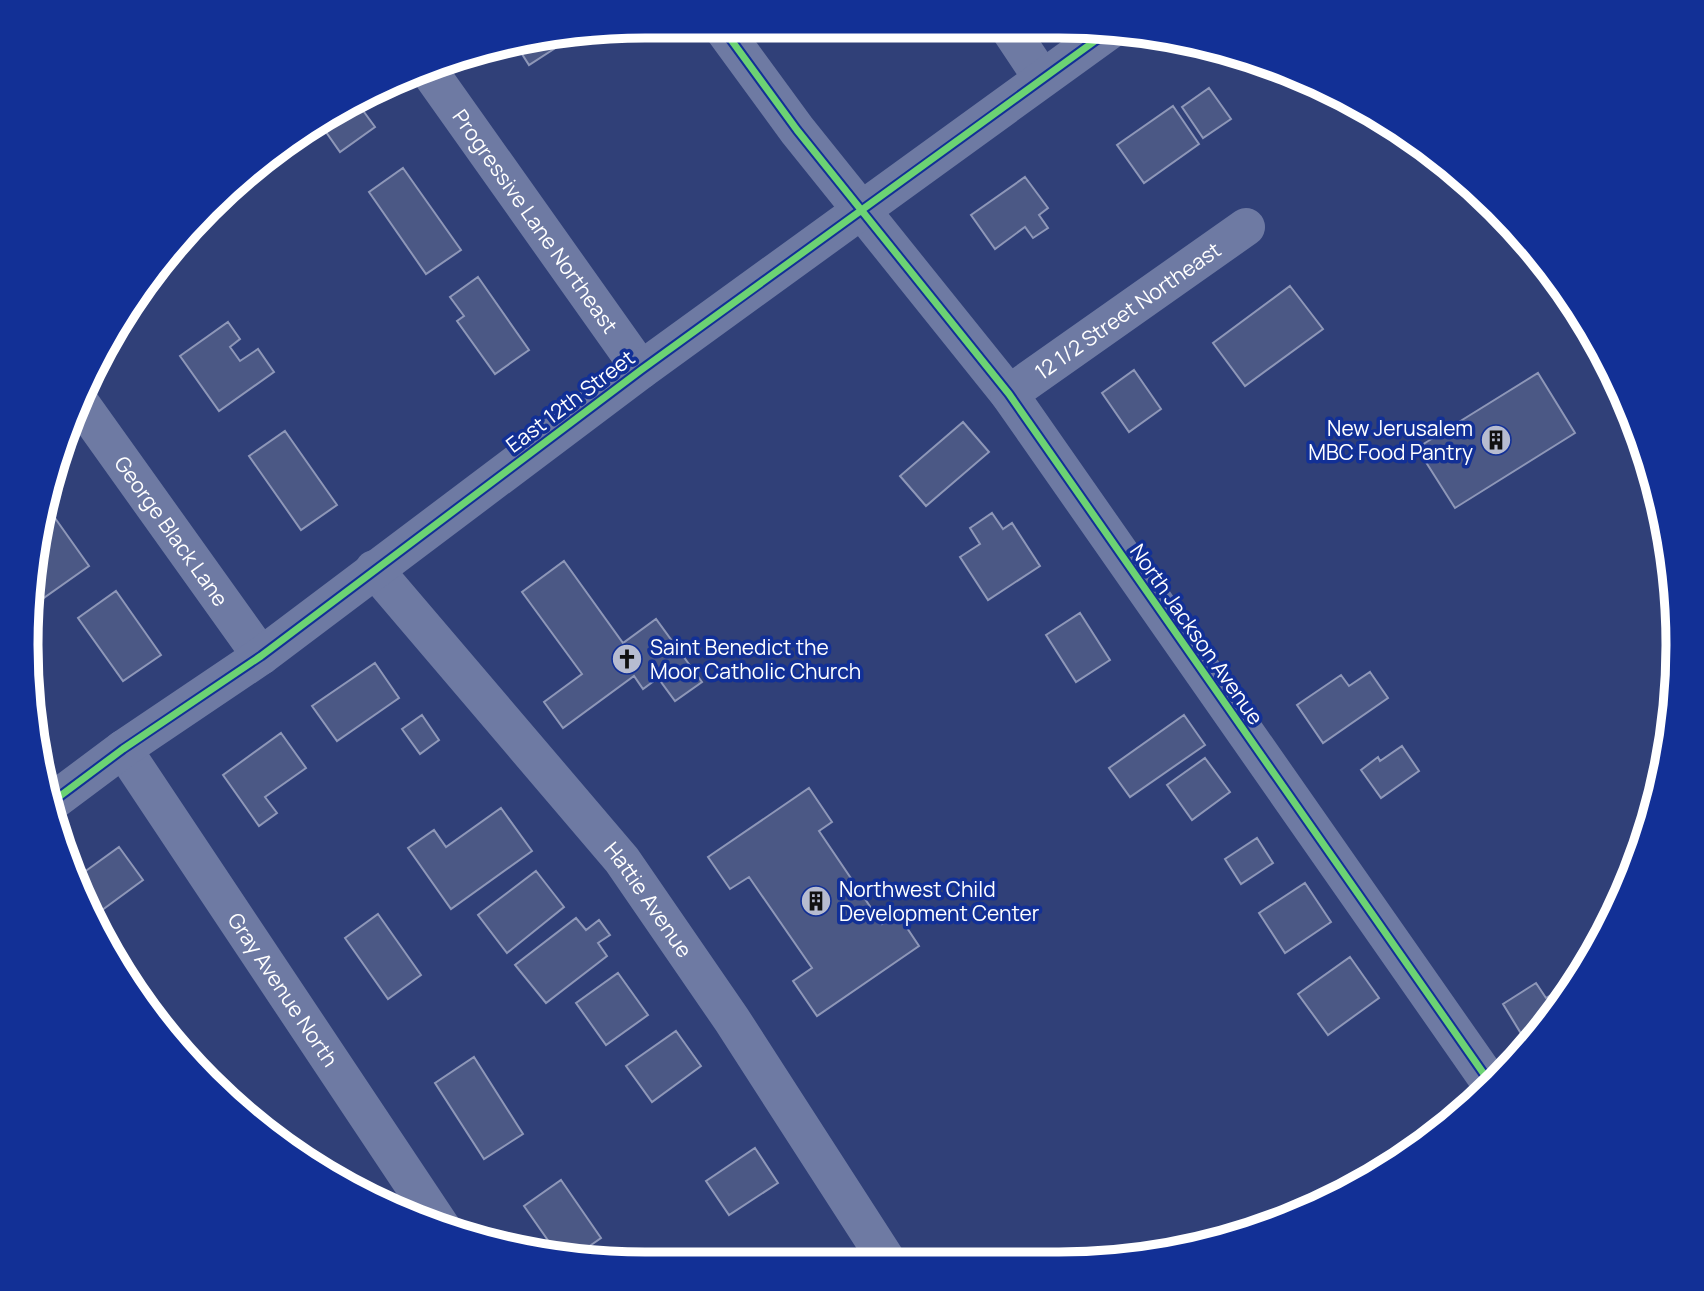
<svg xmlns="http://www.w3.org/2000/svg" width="1704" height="1291" viewBox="0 0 1704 1291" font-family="Manrope,sans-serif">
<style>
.building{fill:#4b5885;stroke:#8e97b8;stroke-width:2}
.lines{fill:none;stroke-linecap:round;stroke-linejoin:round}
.minor{stroke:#6e7aa3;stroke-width:38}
.cycleway-casing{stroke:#123096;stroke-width:11}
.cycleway{stroke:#6cd273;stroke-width:7}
.labels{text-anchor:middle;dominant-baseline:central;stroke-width:7;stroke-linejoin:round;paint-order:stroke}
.street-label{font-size:21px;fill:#fff;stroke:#123096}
.poi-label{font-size:21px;fill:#fff;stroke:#123096;text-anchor:start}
.rim{fill:none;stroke:#fff;stroke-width:9}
</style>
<rect width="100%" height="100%" fill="#304078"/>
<path class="building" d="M574,36L529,65L515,43Z
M1209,88L1231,119L1203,138L1182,107Z
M356,101L375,127L340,152L319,122L336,109Z
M1173,106L1199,144L1144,183L1117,145Z
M403,168L461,250L426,274L369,192Z
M1025,177L1048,208L1039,215L1048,228L1033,238L1025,227L995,249L971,215Z
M478,277L529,350L495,374L457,321L464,316L450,297Z
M1290,286L1323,329L1245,386L1213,343Z
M228,322L240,339L230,347L240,361L258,349L274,372L219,411L180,356Z
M1134,370L1161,409L1129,432L1102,393Z
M1538,373L1575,433L1455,508L1417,448Z
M963,422L989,452L926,506L900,476Z
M285,431L337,505L301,530L249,456Z
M50,511L89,566L38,602L33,595L43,516Z
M992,513L1003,529L1012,523L1040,566L988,600L960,557L980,544L970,528Z
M564,561L623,643L656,619L702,682L675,701L658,678L643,689L634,676L563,728L544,702L582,674L522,592Z
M116,591L161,655L123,681L78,618Z
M1080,613L1110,660L1076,682L1046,635Z
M375,663L399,698L337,741L312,706Z
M1370,672L1388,698L1323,743L1297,705L1341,675L1349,686Z
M422,715L439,740L420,754L402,729Z
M1184,715L1205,745L1130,797L1109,768Z
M281,733L306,768L265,797L277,813L259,826L223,775Z
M1402,746L1419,771L1381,798L1361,770L1378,757L1380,761Z
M1205,758L1230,792L1192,820L1167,785Z
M809,788L832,822L819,831L882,924L897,913L919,946L817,1016L793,981L812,968L749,877L730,889L708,857Z
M501,808L532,851L451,909L408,848L434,830L446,847Z
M1257,838L1273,863L1241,884L1225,859Z
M119,847L143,880L94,916L76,878Z
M536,871L564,907L507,953L478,915Z
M1305,883L1331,922L1285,953L1259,913Z
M378,914L421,975L388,999L345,938Z
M576,918L586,930L599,920L610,935L598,943L607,956L546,1003L515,965Z
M1350,957L1379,998L1328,1035L1298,994Z
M618,973L648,1015L606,1045L576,1003Z
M1536,983L1546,998L1566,986L1571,993L1528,1045L1503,1004Z
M676,1031L701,1066L652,1102L626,1066Z
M474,1057L523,1134L484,1159L435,1083Z
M755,1148L778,1183L729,1215L706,1181Z
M561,1180L601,1238L571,1259H561L524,1206Z"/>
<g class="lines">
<g class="minor">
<path d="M721,26L797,130L1009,394L1493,1087"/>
<path d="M1008,27L1042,78"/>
<path id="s1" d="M429,71L641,370"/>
<path id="s2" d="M1009,394L1246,227"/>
<path id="s3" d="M81,404L261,656"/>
<path id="s4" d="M374,569L622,860L732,1020L886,1259"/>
<path id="s5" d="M123,749L444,1231"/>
<path d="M52,802L123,749L261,656L641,370L1110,30"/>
</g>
<g class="cycleway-casing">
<path id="cycleway" d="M721,26L797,130L1009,394L1493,1087
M52,802L123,749L261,656L641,370L1110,30"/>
</g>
<use href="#cycleway" class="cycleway"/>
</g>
<defs>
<g id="building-disc" transform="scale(1.575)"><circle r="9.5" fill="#b7bcd0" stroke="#123096"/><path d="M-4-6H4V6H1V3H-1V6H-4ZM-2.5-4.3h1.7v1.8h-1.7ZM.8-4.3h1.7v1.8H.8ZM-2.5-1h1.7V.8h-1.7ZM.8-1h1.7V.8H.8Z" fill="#111"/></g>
<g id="church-disc" transform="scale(1.575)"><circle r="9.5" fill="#b7bcd0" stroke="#123096"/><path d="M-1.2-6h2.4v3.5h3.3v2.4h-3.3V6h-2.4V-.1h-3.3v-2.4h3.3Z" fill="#111"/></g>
</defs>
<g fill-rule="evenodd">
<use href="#building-disc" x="1496" y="440"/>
<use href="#church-disc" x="627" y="659"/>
<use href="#building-disc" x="816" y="901"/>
</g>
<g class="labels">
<g class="street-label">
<text stroke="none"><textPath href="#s1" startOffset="184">Progressive Lane Northeast</textPath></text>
<text stroke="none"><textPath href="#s2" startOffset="145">12 1/2 Street Northeast</textPath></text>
<text transform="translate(570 401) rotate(-37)">East 12th Street</text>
<text stroke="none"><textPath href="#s3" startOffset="156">George Black Lane</textPath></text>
<text transform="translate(1197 634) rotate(55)">North Jackson Avenue</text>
<text stroke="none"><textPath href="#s4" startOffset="430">Hattie Avenue</textPath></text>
<text stroke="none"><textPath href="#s5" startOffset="289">Gray Avenue North</textPath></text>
</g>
<g class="poi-label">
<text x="1473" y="428" text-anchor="end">New Jerusalem<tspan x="1473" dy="24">MBC Food Pantry</tspan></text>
<text x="650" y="647">Saint Benedict the<tspan x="650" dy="24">Moor Catholic Church</tspan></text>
<text x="839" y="889">Northwest Child<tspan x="839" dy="24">Development Center</tspan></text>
</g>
</g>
<path d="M0 0H1704V1291H0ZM645 38H1059A607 607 0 0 1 1666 645V645A607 607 0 0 1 1059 1252H645A607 607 0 0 1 38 645V645A607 607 0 0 1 645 38Z" fill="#123096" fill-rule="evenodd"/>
<path class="rim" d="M645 38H1059A607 607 0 0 1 1666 645V645A607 607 0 0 1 1059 1252H645A607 607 0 0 1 38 645V645A607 607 0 0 1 645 38Z"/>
</svg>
